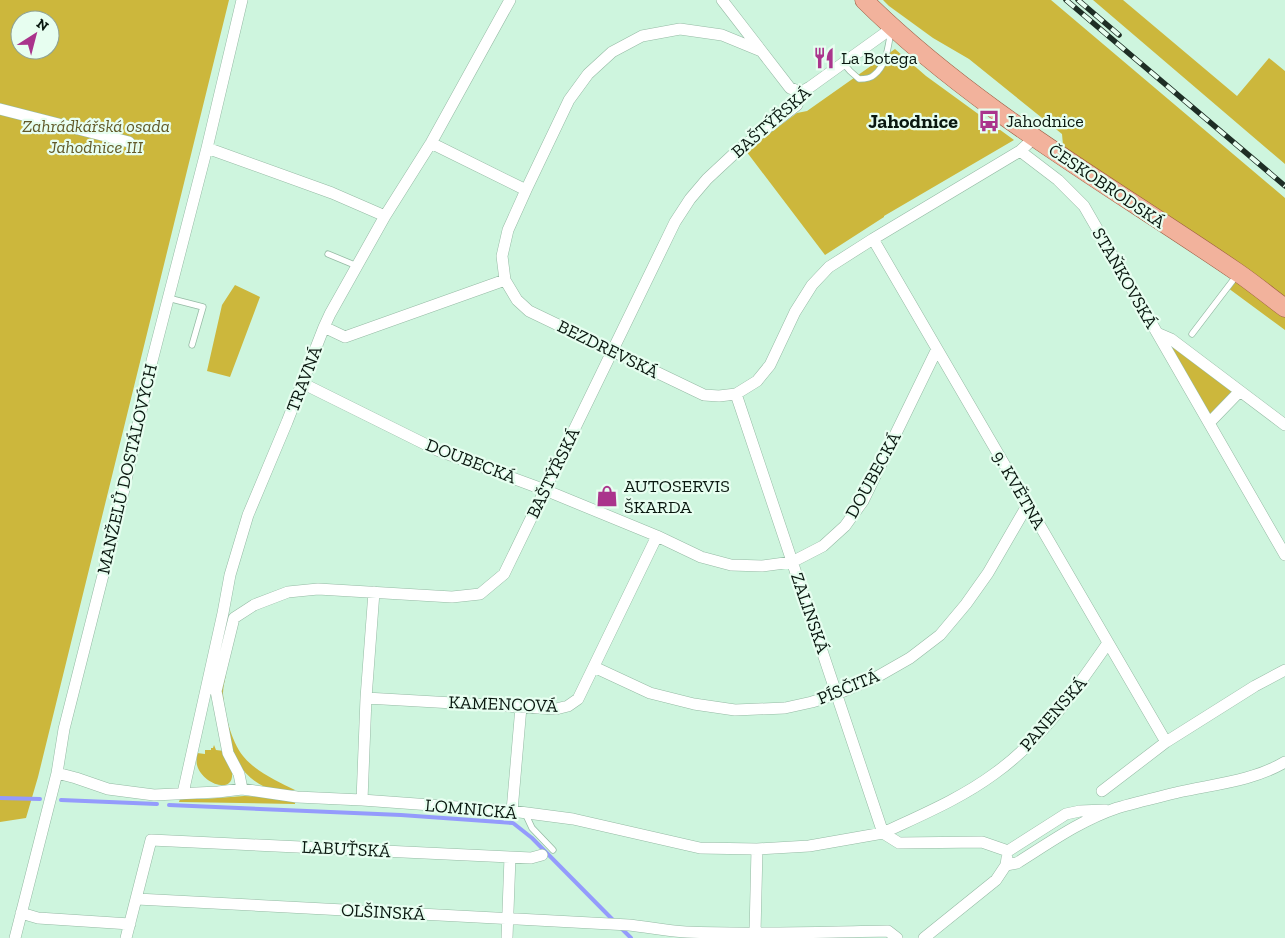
<svg xmlns="http://www.w3.org/2000/svg" width="1285" height="938" viewBox="0 0 1285 938" font-family="'Zilla Slab',serif">
<style>
.green{fill:#ccb73c;fill-rule:evenodd}
.lines{fill:none;stroke-linecap:round;stroke-linejoin:round}
.stream{stroke:#949bfc;stroke-width:4}
.lane-casing{stroke:#95baa4;stroke-width:7}
.street-casing{stroke:#95baa4;stroke-width:12}
.primary-casing{stroke:#9b5b40;stroke-width:19}
.lane{stroke:#fff;stroke-width:5.5}
.street{stroke:#fff;stroke-width:11}
.primary{stroke:#f2b29c;stroke-width:18}
.rail-casing{stroke:#1e2e25;stroke-width:5.5}
.rail{stroke:#e7fef0;stroke-width:4;stroke-dasharray:11;stroke-linecap:butt}
.labels{text-anchor:middle;dominant-baseline:central;stroke-width:4.5;stroke-linejoin:round;paint-order:stroke}
.poi-label{font-size:18px;fill:#0a1810;stroke:#e7fef0;text-anchor:start}
.street-label{font-size:18px;fill:#0a1810;stroke:#e7fef0}
.park-label{font-size:18px;font-style:italic;fill:#615928;stroke:#e7fef0}
.quarter-label{font-size:20px;font-weight:bold;fill:#0a1810;stroke:#e7fef0}
</style>
<rect width="100%" height="100%" fill="#cef5de"/>
<path class="green" d="M0,0H229L38,777L26,818L0,822ZM20,20H50V50H20Z
M883,0H1051L1285,198V300L1070,152L1063,145L1062,134L969,59L933,38L889,6Z
M1093,0H1123L1237,96L1269,58L1285,71V164Z
M895,49L926,76L1014,140L884,216V217L825,255L746,151L797,113L807,111Z
M1238,275L1285,310V330L1228,288Z
M235,285L260,297L230,377L207,371L222,305Z
M1161,336L1238,392L1209,421Z
M226,674C225,680 223,687 223,693C224,712 231,741 243,756C256,772 277,781 295,790C289,791 282,792 276,791C253,785 237,768 231,746C229,737 228,728 226,719C223,702 218,691 226,674Z
M214,745L216,750L224,751C227,757 232,766 232,773C234,795 202,784 197,765C196,761 197,757 197,753L205,754V750H211V748H213Z
M244,796L295,798V804L179,802L180,799H204Z"/>
<g class="lines">
<path class="stream" d="M0,798L40,799
M61,800L157,804
M169,805L401,815L513,823L532,838L614,921
M621,928L631,938"/>
<g class="lane-casing">
<path id="lane" d="M843,63L850,71L859,79C864,79 870,79 874,75C887,65 888,46 891,31
M328,254L357,266
M168,298L203,307L192,345
M1192,334L1237,275
M525,813L532,828L553,850"/>
</g>
<g class="street-casing">
<path id="street" d="M722,0L790,88L801,92
M761,51L722,35L680,29L642,36L612,52L588,74L569,100L526,190L508,230L502,256L505,280L517,300L529,311L704,395L719,396L736,394L757,381L770,365L795,312L812,285L829,267L873,239L1020,151L1035,137
M0,109L129,142
M431,143L526,190
M207,148L332,193L385,216
M1020,151L1058,180L1084,206L1285,555
M873,239L1166,742
M324,327L345,337L505,280
M1157,333L1171,339L1285,425
M302,383L437,450L545,490L657,536L701,557L731,565L762,566L792,562L823,546L845,526L863,501L937,349
M736,394L883,833C921,815 960,799 994,774C1042,740 1075,690 1108,643
M1209,423L1240,391
M594,667L650,693L694,704L735,710L785,708L812,702L837,694L875,678L910,658L940,635L966,604L988,573L1028,504
M366,698L556,709L568,706L578,699L657,536
M57,773L76,778L108,789L154,795L218,792L242,789L297,797L362,800L512,811L573,819L700,848L757,849L809,846L883,833L899,843L982,842L1008,851
M242,789L239,774L228,753L216,691L234,618L254,605L288,592L318,589L452,597L480,594L504,574L675,222L690,199L707,179L737,151L797,105L801,92L810,87L892,28
M1102,791L1166,742L1255,686L1285,670
M183,793L223,613L230,575L248,515L287,422L324,327L330,314L385,216L431,143L510,0
M362,800L366,698L374,592
M512,811L521,707
M1008,851L1066,814L1080,811L1105,810
M1006,865L1017,863C1049,843 1081,820 1117,808C1137,802 1159,797 1179,792C1215,784 1253,781 1285,762
M137,899L629,925C648,927 667,931 686,932C753,935 821,932 888,931L897,938
M21,913L38,918L130,924
M755,933L757,849
M15,938L57,773L64,729L119,512L152,361L207,148L242,0
M126,938L151,840L510,857L531,858L542,855
M507,938L510,857
M924,938L996,880L1006,865L1007,858"/>
</g>
<g class="primary-casing">
<path id="primary" d="M864,0C974,109 1110,185 1237,272C1253,283 1269,296 1285,308"/>
</g>
<use href="#lane" class="lane"/>
<use href="#street" class="street"/>
<use href="#primary" class="primary"/>
<g class="rail-casing">
<path id="rail" d="M1066,0L1285,186
M1078,0L1119,35"/>
</g>
<use href="#rail" class="rail"/>
</g>
<defs>
<g id="restaurant-bare" transform="scale(1.725)"><path d="M-5-6h1v4h1v-4h1v4h1v-4h1v5L-1.5 .5V6h-2V.5L-5-1ZM5-6V6H3V1.5H1.5Q1.5-4 5-6Z" fill="#aa348c" stroke="#e7fef0" stroke-width="2.5" paint-order="stroke"/></g>
<g id="bus-bare" transform="scale(1.725)"><path d="M-5-6H5V4H4V6H2V4H-2V6H-4V4H-5ZM-3.5-4V0h7V-4ZM-3.5 1.2v1.5H-2V1.2ZM2 1.2v1.5H3.5V1.2Z" fill="#aa348c" stroke="#e7fef0" stroke-width="2.5" paint-order="stroke"/></g>
<g id="shop-bare" transform="scale(1.725)"><path d="M-5-2.5h2.3a2.7 3.5 0 0 1 5.4 0H5L5.5 6h-11ZM-1.5-2.5h3a1.5 2.3 0 0 0-3 0Z" fill="#aa348c" stroke="#e7fef0" stroke-width="2.5" paint-order="stroke"/></g>
</defs>
<g fill-rule="evenodd">
<use href="#restaurant-bare" x="824" y="58"/>
<use href="#bus-bare" x="989" y="121"/>
<use href="#shop-bare" x="607" y="496"/>
</g>
<g class="labels">
<g class="poi-label">
<text x="841" y="58">La Botega</text>
<text x="1006" y="121">Jahodnice</text>
<text x="624" y="486">AUTOSERVIS<tspan x="624" dy="21">ŠKARDA</tspan></text>
</g>
<g class="street-label">
<text transform="translate(771 122) rotate(-41)">BAŠTÝŘSKÁ</text>
<text transform="translate(1107 186) rotate(34)">ČESKOBRODSKÁ</text>
<text transform="translate(1125 278) rotate(60)">STAŇKOVSKÁ</text>
<text transform="translate(608 349) rotate(26)">BEZDREVSKÁ</text>
<text transform="translate(304 379) rotate(-69)">TRAVNÁ</text>
<text transform="translate(471 461) rotate(21)">DOUBECKÁ</text>
<text transform="translate(127 469) rotate(-77)">MANŽELŮ DOSTÁLOVÝCH</text>
<text transform="translate(553 473) rotate(-64)">BAŠTÝŘSKÁ</text>
<text transform="translate(873 475) rotate(-61)">DOUBECKÁ</text>
<text transform="translate(1019 490) rotate(60)">9. KVĚTNA</text>
<text transform="translate(810 613) rotate(71)">ZALINSKÁ</text>
<text transform="translate(848 687) rotate(-22)">PÍSČITÁ</text>
<text transform="translate(503 704) rotate(2)">KAMENCOVÁ</text>
<text transform="translate(1053 714) rotate(-49)">PANENSKÁ</text>
<text transform="translate(471 809) rotate(5)">LOMNICKÁ</text>
<text transform="translate(346 849) rotate(3)">LABUŤSKÁ</text>
<text transform="translate(383 912) rotate(3)">OLŠINSKÁ</text>
</g>
<g class="park-label">
<text x="96" y="126">Zahrádkářská osada<tspan x="96" dy="21">Jahodnice III</tspan></text>
</g>
<g class="quarter-label">
<text x="913" y="121">Jahodnice</text>
</g>
</g>
<g transform="translate(35 35) rotate(36)"><circle r="24" fill="#e7fef0" stroke="#8fa296"/>
<path d="M0-4L9 19L0 12L-9 19Z" fill="#aa348c"/>
<text y="-8" font-size="14" font-weight="bold" text-anchor="middle" fill="#0a1810">N</text>
</g>
</svg>
